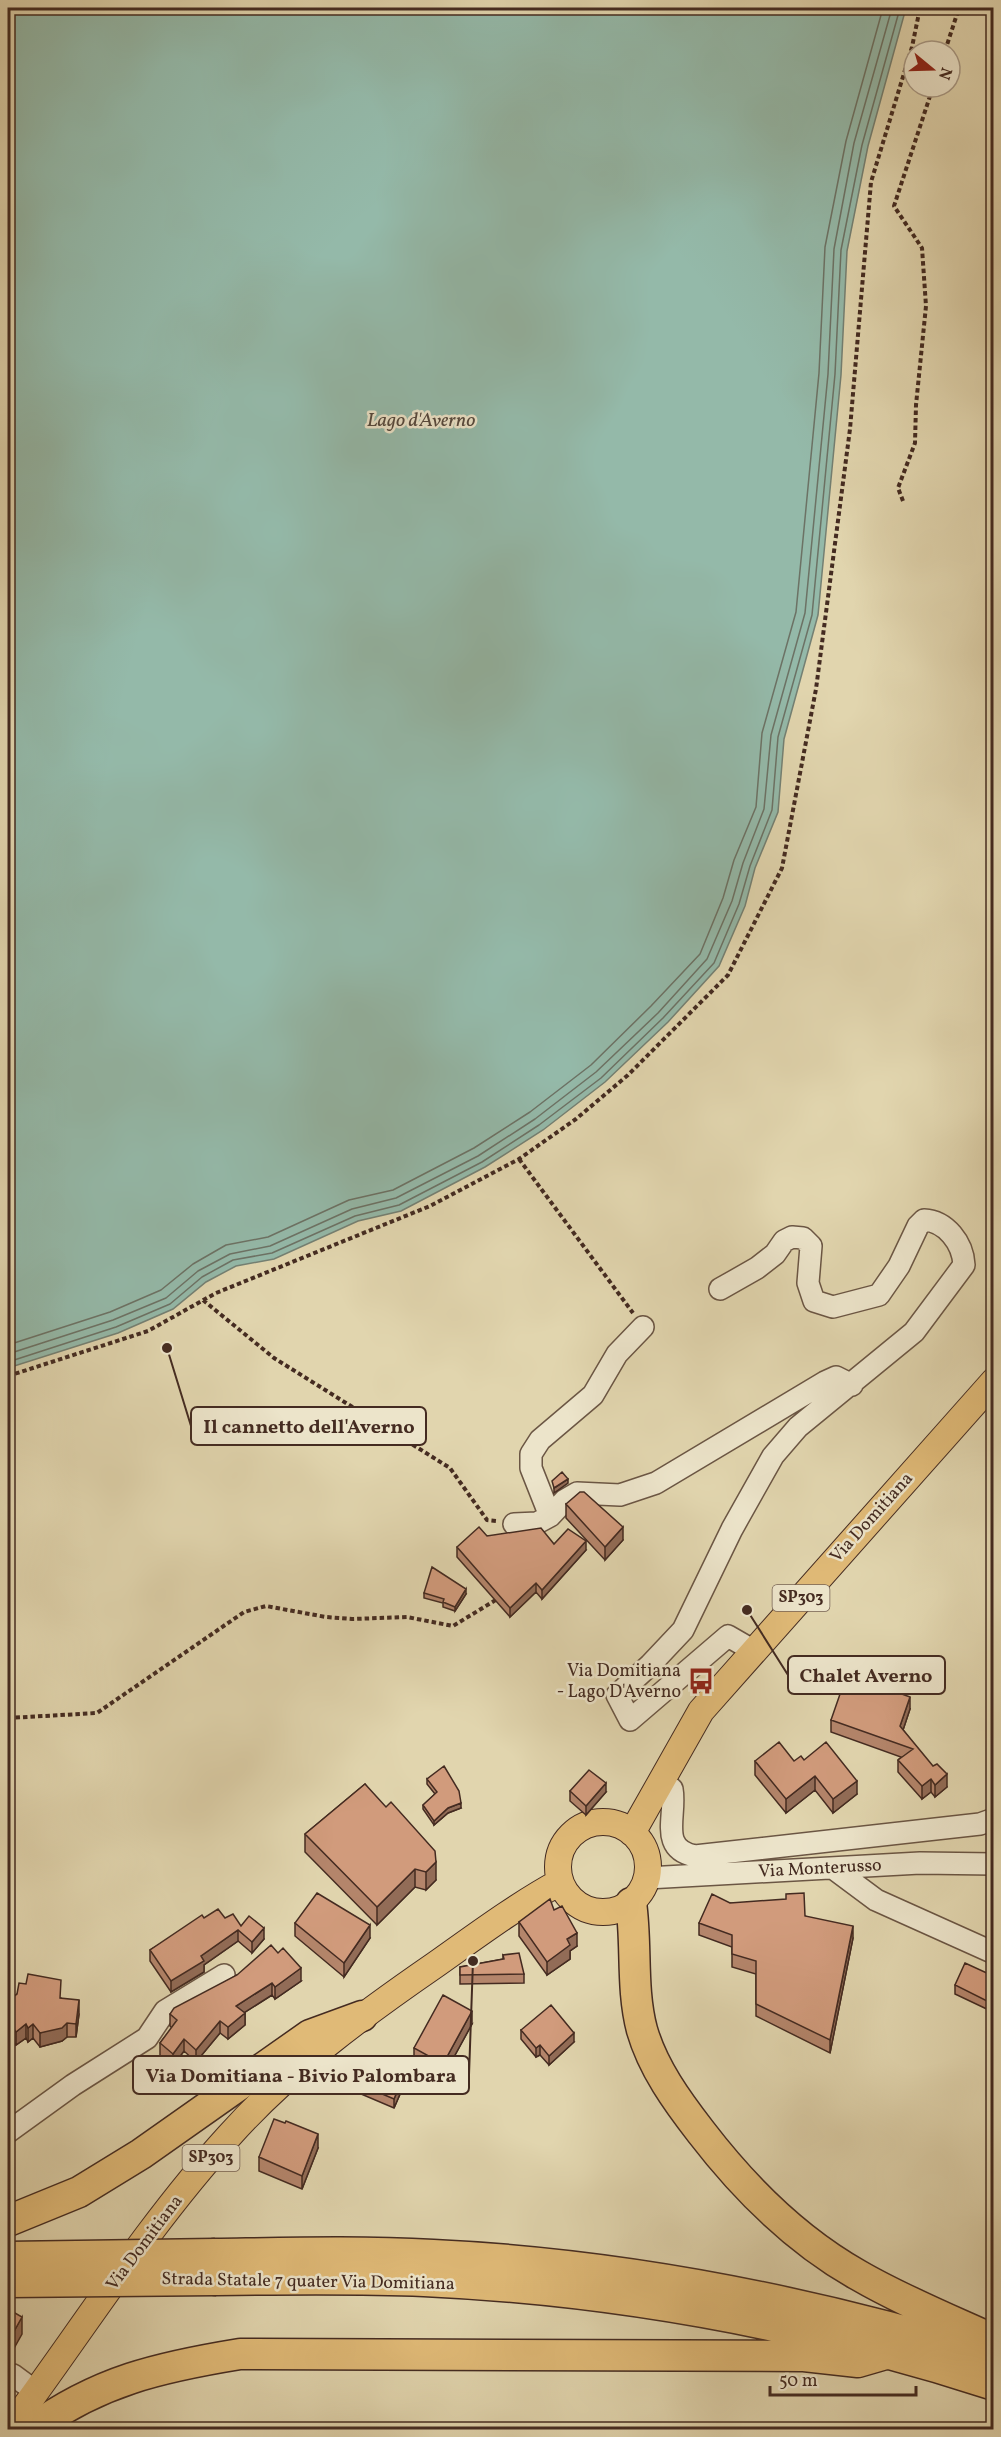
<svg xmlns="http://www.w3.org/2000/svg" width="1001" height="2437" viewBox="0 0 1001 2437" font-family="Vollkorn,serif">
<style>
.water{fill:#94b9a9;stroke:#748073;stroke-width:1.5}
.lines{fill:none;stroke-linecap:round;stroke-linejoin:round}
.shore{stroke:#6c7265;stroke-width:1.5}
.minor-casing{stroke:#6b5644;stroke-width:24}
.major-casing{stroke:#442b21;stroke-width:28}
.highway-casing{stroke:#442b21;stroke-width:33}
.path{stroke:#442b21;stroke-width:4;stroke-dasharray:4.5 3;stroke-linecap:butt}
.minor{stroke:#ece4ca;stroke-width:21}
.major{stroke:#e0ba77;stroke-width:26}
.highway{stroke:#e0ba77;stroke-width:30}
.highway-bridge-casing{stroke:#442b21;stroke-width:33;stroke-linecap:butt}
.highway-bridge{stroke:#e0ba77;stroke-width:30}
.wall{fill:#b4856b;stroke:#442b21;stroke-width:1.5}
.shaded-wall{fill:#926c57;stroke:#442b21;stroke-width:1.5}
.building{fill:#d19b7c;stroke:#442b21;stroke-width:1.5}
.labels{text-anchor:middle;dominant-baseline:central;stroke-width:5;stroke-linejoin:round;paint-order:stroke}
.shield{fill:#ece4ca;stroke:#766254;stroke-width:1.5}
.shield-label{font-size:16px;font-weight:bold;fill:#442b21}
.street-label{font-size:18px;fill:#442b21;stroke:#ece4ca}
.poi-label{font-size:18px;fill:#442b21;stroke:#ece4ca;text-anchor:end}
.water-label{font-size:20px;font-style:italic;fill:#54473c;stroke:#ece4ca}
.leader{fill:none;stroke:#442b21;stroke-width:2}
.callout-dot{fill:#442b21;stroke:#ece4ca;stroke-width:2}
.callout{fill:#ece4ca;stroke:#442b21;stroke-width:2}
.callout-label{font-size:20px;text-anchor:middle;font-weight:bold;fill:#442b21}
</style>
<rect width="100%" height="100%" fill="#e1d5ae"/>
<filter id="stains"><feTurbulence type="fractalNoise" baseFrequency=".00333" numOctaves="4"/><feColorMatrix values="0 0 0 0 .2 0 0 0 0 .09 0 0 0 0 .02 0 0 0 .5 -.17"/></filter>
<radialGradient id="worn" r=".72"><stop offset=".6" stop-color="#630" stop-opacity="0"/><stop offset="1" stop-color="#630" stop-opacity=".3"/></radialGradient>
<path class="water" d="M8,8H906L868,146L847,251L841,375L818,615L784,739L778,812L755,868L745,906L719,966L668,1022L605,1082L543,1130L485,1167L401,1211L358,1221L274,1259L236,1266L206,1282L173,1309L118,1333L8,1368Z"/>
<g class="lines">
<path class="shore" d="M8,1345L110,1312L161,1290L193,1264L226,1245L268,1237L349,1200L393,1190L474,1148L530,1112L591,1065L651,1006L700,954L723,898L734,860L756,807L762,733L796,612L819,373L825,247L846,141L883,8
M8,1354L113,1320L166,1298L198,1271L230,1254L270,1246L352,1209L396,1198L478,1156L535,1119L596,1072L658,1013L707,959L732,901L743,863L764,809L771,735L805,613L828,374L834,249L854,143L892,8
M8,1362L116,1327L170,1304L202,1277L233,1260L272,1253L355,1216L399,1205L482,1162L539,1125L601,1078L663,1018L714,963L739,904L750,866L772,810L778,737L812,615L835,374L841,250L862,145L900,8"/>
<g class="minor-casing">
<path id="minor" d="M720,1289L757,1268L775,1254L784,1241L792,1237L803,1238L811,1246L808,1283L814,1301L833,1307L879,1295L899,1266L918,1226L924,1220C946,1221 963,1243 964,1265L914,1332L798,1427L773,1456L732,1529L683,1630L650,1665L617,1695L630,1720L728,1636L754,1651
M550,1516L531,1468V1454L540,1440L593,1395L617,1354L643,1327
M514,1524L537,1523L550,1516L565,1500L577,1493L620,1495L656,1483L825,1382L836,1377L852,1385
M661,1781L672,1789C677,1815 658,1849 695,1856L980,1824L994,1819
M833,1868L876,1900L994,1953
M647,1878L920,1863L994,1864
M8,2132L73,2085L147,2038L165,2011L224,1975
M13,2375L36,2392"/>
</g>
<g class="major-casing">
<path id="major" d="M558 1867a45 45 0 1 1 90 0a45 45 0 1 1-90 0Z
M632,1833L701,1711L994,1381
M8,2430C81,2332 147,2226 229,2136C289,2069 361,2016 435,1965C476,1936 516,1906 560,1882"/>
</g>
<g class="highway-casing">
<path id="highway" d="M631,1903C637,1944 631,1989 642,2030C653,2068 677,2101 701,2132C744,2188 796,2240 858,2275C901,2300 948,2319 994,2340
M8,2221L79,2192L141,2154L310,2035L362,2016
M215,2254C288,2253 361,2251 433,2255C624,2264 811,2301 994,2357
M216,2280C285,2279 355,2278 424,2281C618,2290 809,2325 994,2385
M31,2430C98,2381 160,2367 240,2354L804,2356L858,2362L889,2353"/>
</g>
<path class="path" d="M945,51L959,8
M903,501L898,488L915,443L916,405L926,306L922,248L894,206L933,87
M519,1159L633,1313
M203,1300L274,1358L450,1468L487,1520L497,1521
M8,1376L148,1331L216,1293L430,1206L519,1159L576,1119L628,1075L728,975L782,868L816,689L850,429L871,182L912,47L920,8
M8,1718L97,1713L244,1612L266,1606L326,1617L352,1619L407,1617L453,1626L499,1598"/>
<use href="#minor" class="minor"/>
<use href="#major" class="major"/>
<use href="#highway" class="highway"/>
<g class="highway-bridge-casing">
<path id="highway-bridge" d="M8,2257L215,2254
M8,2282L216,2280"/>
</g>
<use href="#highway-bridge" class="highway-bridge"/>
</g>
<path class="wall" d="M566,1504L623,1540L605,1560L566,1518Z
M487,1536L554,1544L586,1550L542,1599L536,1592L510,1617L457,1557V1547Z
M424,1593L466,1594L455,1611L443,1607V1603L424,1598Z
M910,1709L903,1730L947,1787L935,1797L931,1792L922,1799L898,1772V1760L901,1757L831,1732V1720Z
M804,1760L857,1794L833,1813L815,1790L786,1813L755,1775V1761H794Z
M427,1779L461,1808L448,1813L434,1825L423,1809V1805L435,1794L427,1784Z
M365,1784L436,1880L426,1890L415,1887L377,1925L305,1852V1834Z
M570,1791L606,1792L586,1815L570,1801Z
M730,1903L805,1916L853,1938L830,2053L756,2016V1974L732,1967V1947L699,1935V1923Z
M554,1910L577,1946L570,1951V1959L547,1975L519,1936V1922Z
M204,1918H225L264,1939L252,1953L238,1941L204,1965V1972L171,1992L150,1961V1950Z
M295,1923L370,1938L344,1977L295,1936Z
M503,1955L524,1974V1983L460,1984V1967L503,1959Z
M993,1969V2012L955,1994V1985L991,1975Z
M237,1975L301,1981L275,1999L272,1995L245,2012V2025L228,2039L220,2033L196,2062L184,2051L173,2066L160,2055V2043L172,2028L170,2026V2014Z
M17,1994L61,1998L79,2014L76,2037H67L62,2041L40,2047L33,2038L28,2042L26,2038L16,2045L8,2034V2001Z
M472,2024L443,2077L414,2062V2048Z
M521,2030L574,2042L549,2065L540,2055L536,2057L521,2039Z
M382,2071L407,2078L394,2108L354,2091V2082Z
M318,2148L302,2189L259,2171V2157Z"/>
<path class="shaded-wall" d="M568,1479V1483L554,1493V1488Z
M623,1527V1540L605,1560V1547Z
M586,1541V1550L542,1599V1590Z
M536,1583V1592L510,1617V1608Z
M466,1589V1594L455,1611V1607Z
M910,1697V1709L900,1739V1726Z
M947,1774V1787L935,1797V1785Z
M815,1776V1790L786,1813V1799Z
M931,1779V1792L922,1799V1786Z
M857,1781V1794L833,1813V1799Z
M606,1783V1792L586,1815V1806Z
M461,1803V1808L448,1813L434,1825V1821L448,1808Z
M436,1862V1880L426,1890V1872Z
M415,1869V1887L377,1925V1907Z
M370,1925V1938L344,1977V1963Z
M853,1926V1938L830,2053V2040Z
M264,1928V1939L252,1953V1942Z
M238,1930V1941L204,1965V1972L171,1992V1981L201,1956Z
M577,1933V1946L570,1951V1959L547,1975V1962L567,1939Z
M301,1968V1981L275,1999V1987Z
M272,1983V1995L236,2018V2006Z
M79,2000V2014L76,2037V2024Z
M472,2011V2024L443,2077V2064Z
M245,2013V2025L228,2039V2027Z
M220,2021V2033L196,2062V2050Z
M67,2023V2037L62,2041L40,2047V2033Z
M26,2024V2038L16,2045V2032Z
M33,2024V2038L28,2042V2028Z
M574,2033V2042L549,2065V2056Z
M184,2039V2051L173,2066V2054Z
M540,2045V2055L536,2057V2048Z
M407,2068V2078L394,2108V2099Z
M318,2134V2148L302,2189V2176Z
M22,2317V2334L8,2359V2342Z"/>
<path class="building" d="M562,1472L568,1479L554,1488L552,1481Z
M580,1492H584L623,1527L605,1547L566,1504Z
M479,1527L487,1536L541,1528L554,1544L568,1529L586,1541L542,1590L536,1583L510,1608L457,1547Z
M432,1567L466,1589L455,1607L443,1602L444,1599L424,1593Z
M847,1674L910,1697L900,1726L933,1766L937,1764L947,1774L935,1785L931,1779L922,1786L898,1760L913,1749L831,1720Z
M779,1742L794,1761L801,1756L804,1760L826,1742L857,1781L833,1799L815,1776L786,1799L755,1761Z
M444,1766L459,1791L461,1803L448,1808L434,1821L423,1805L437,1792L427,1779Z
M589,1770L606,1783L586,1806L570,1791Z
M365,1784L386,1807L391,1802L435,1851L436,1862L426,1872L415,1869L377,1907L305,1834Z
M317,1893L370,1925L344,1963L295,1923Z
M804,1893L805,1916L853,1926L830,2040L756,2004V1961L732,1954V1935L699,1923L712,1894L730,1903L786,1899V1894Z
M550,1899L554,1910L562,1906L577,1933L567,1939L570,1945L547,1962L519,1922Z
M218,1909L225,1918L233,1914L241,1926L249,1916L264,1928L252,1942L238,1930L201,1956L204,1961L171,1981L150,1950L202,1915L204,1918Z
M271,1945L278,1953L283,1948L301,1968L275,1987L272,1983L236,2006L245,2013L228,2027L220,2021L196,2050L184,2039L173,2054L160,2043L177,2020L170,2014L174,2008L237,1975Z
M519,1953L524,1974L460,1975V1967L504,1959L503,1955Z
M965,1963L991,1975L993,1969V2004L955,1985Z
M28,1974L61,1980L60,1998L79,2000L76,2024L67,2023L62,2028L40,2033L33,2024L28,2028L26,2024L16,2032L8,2021V2001L17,1994L19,1983L26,1984Z
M443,1995L472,2011L443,2064L414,2048Z
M551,2005L574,2033L549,2056L540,2045L536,2048L521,2030Z
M387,2060L407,2068L394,2099L354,2082L363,2063L382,2071Z
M274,2119L285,2123L286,2121L318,2134L302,2176L259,2157Z
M8,2309L22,2317L8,2342Z"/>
<defs>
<g id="bus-bare" transform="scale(2.07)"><path d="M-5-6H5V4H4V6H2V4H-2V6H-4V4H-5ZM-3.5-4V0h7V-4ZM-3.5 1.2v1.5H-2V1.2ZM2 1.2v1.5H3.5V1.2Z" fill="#8f2418" stroke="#ece4ca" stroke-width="2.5" paint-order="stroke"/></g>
</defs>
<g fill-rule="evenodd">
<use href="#bus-bare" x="701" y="1681"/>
</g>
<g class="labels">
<g class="shield">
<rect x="772.5" y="1585" width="57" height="26" rx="4.5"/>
<rect x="182.5" y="2145" width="57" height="26" rx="4.5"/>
</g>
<g class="shield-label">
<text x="801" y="1598">SP303</text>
<text x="211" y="2158">SP303</text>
</g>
<g class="street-label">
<text transform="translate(872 1518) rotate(-48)">Via Domitiana</text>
<text transform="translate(820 1869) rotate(-3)">Via Monterusso</text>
<text transform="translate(145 2243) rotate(-53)">Via Domitiana</text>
<text transform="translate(308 2282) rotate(1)">Strada Statale 7 quater Via Domitiana</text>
</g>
<g class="poi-label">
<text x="681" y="1671">Via Domitiana<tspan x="681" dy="21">- Lago D'Averno</tspan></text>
</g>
<g class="water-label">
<text x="421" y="421">Lago d'Averno</text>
</g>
</g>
<path class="leader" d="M167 1348L191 1426M747 1610L788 1675M473 1961L469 2075"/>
<g class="callout-dot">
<circle cx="167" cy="1348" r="6"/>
<circle cx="747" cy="1610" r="6"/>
<circle cx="473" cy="1961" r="6"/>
</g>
<g class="callout">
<rect x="191" y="1407" width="235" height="38" rx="6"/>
<rect x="788" y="1656" width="157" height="38" rx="6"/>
<rect x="133" y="2056" width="336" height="38" rx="6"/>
</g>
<g class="callout-label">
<text x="309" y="1433">Il cannetto dell'Averno</text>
<text x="866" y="1682">Chalet Averno</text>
<text x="301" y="2082">Via Domitiana - Bivio Palombara</text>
</g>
<rect width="1001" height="2437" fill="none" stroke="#e1d5ae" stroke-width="30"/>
<rect x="9" y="9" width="983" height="2419" fill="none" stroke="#442b21" stroke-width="3"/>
<rect x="15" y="15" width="971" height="2407" fill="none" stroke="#442b21" stroke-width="1.5"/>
<g transform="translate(932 69) rotate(109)"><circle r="28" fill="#ece4ca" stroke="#a99a86" stroke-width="1.5"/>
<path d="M0-4.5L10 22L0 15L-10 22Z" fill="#8f2418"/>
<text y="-9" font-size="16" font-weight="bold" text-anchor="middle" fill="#442b21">N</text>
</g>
<path d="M770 2386v9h146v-9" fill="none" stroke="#442b21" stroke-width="3"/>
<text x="779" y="2386" font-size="18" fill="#442b21" stroke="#ece4ca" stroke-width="4.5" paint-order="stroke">50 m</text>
<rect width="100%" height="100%" filter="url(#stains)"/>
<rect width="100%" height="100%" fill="url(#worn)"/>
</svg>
